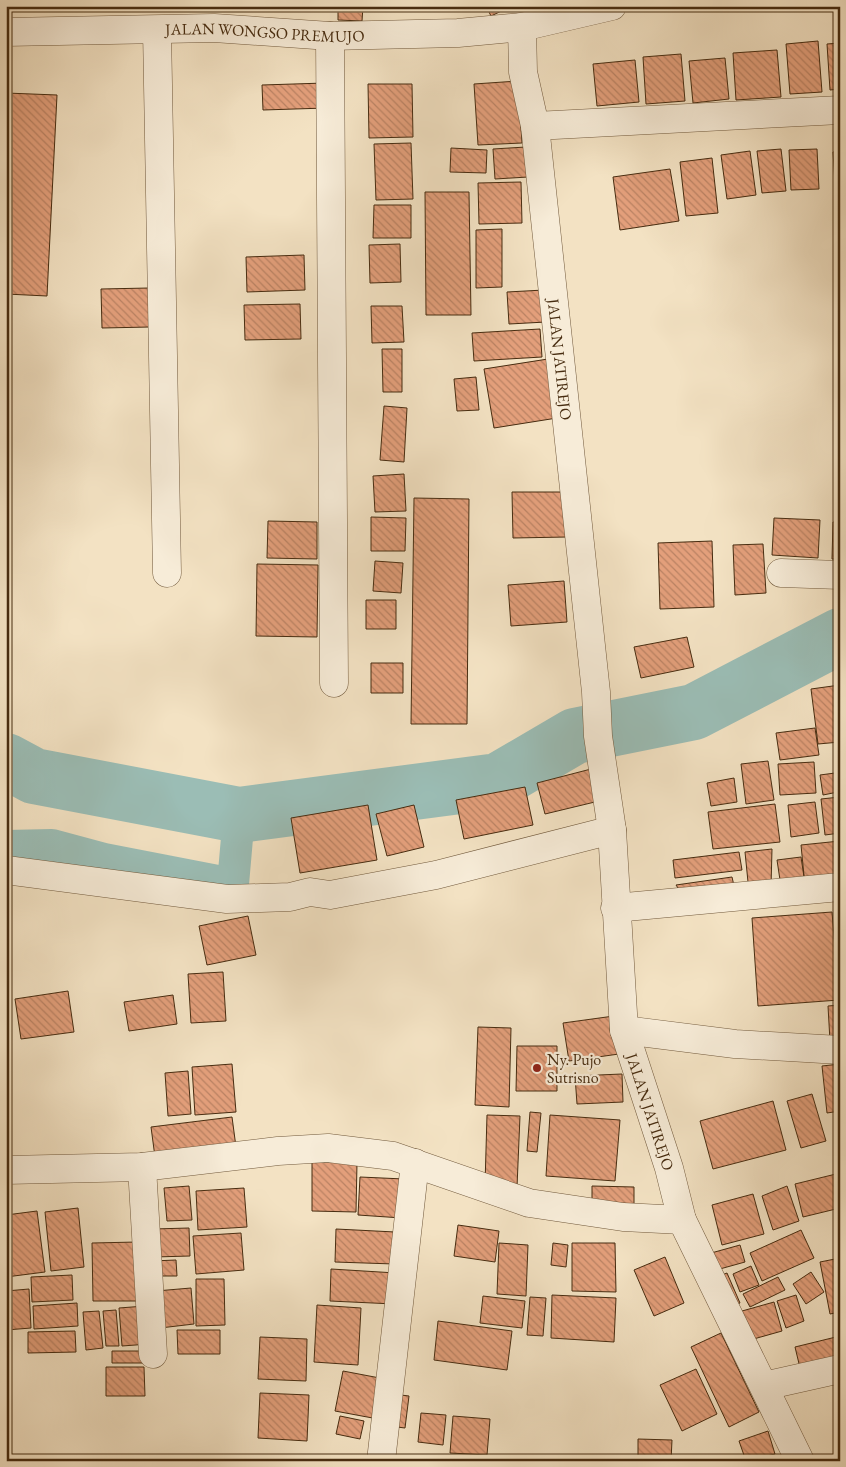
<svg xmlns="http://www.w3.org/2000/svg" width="846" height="1467" viewBox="0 0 846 1467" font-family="'EB Garamond',serif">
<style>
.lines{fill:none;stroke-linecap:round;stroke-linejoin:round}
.canal{stroke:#9bbdb5;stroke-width:32}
.river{stroke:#9bbdb5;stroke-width:56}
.building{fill:url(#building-back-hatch);stroke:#472c10}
.minor-casing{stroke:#725a3d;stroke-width:29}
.minor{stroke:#f7ecd8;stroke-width:28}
.poi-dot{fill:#8f2418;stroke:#f7ecd8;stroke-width:2}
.labels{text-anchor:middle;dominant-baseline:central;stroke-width:4.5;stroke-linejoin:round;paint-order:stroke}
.street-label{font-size:16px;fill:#472c10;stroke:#f7ecd8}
.poi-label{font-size:16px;fill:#472c10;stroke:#f7ecd8;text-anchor:start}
</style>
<defs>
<pattern id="building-back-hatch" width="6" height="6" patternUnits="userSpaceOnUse" patternTransform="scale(1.25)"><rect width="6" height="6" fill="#e39f7b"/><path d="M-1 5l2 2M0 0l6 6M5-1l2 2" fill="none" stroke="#ba8263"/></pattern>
</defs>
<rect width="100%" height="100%" fill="#f3e2c3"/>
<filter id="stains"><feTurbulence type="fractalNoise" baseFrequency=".004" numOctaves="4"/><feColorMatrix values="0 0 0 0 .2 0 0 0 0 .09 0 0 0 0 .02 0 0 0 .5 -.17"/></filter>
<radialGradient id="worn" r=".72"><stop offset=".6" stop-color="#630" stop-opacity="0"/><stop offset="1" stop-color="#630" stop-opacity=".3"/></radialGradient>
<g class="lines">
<path class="canal" d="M6,846L52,845L104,859L233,884L239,815"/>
<path class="river" d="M6,761L34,776L239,815L498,781L575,736L694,712L840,636"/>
</g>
<path class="building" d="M338,6H363L362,21L338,20Z
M374,6H414V11L374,9Z
M486,6H512L491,16Z
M818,41L822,92L790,94L786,44Z
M840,43V89L830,90L827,44Z
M777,50L781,97L736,100L733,53Z
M681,54L685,101L646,104L643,57Z
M725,58L729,99L693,103L689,61Z
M635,60L639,102L597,106L593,64Z
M518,81L522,143L478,145L474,84Z
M325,83L326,108L263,110L262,85Z
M368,84H412L413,137L369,138Z
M6,93L57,95L47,296L6,294Z
M411,143L413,199L376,200L374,144Z
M526,147L528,177L495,179L493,149Z
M451,148L487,150L486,173L450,172Z
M781,149L786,191L762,193L757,151Z
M817,149L819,189L791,190L789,150Z
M750,151L756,195L727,199L721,155Z
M840,151V184H835L833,152Z
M712,158L718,213L686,216L680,162Z
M670,169L679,221L620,230L613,177Z
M521,182L522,223L479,224L478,183Z
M425,192H469L471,315H426Z
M374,205H411V238H373Z
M502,229V287L476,288V230Z
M400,244L401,282L370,283L369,245Z
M835,245H840V291H835Z
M304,255L305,290L247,292L246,257Z
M149,288L150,327L102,328L101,289Z
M544,290L546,322L509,324L507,292Z
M300,304L301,339L245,340L244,305Z
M371,306H402L404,342L372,343Z
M540,329L542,357L474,361L472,333Z
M382,349H402V392H383Z
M836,350H840V396H835Z
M548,359L557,418L494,428L484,369Z
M476,377L479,410L457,411L454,379Z
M384,406L407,408L404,462L380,460Z
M404,474L406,511L375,512L373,476Z
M512,492H566L567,537L513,538Z
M414,498L469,499L467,724H411Z
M371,517L406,518L405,551H371Z
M774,518L820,520L818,558L772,555Z
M268,521L317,522V559L267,558Z
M833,522H840V559H832Z
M712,541L714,607L660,609L658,543Z
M763,544L766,593L735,595L733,545Z
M375,561L403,563L401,593L373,591Z
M257,564L318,565L317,637L256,636Z
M564,581L567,622L511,626L508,585Z
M366,600H396V629H366Z
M687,637L694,667L641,678L634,647Z
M371,663H403V693H371Z
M840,685V742L818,744L811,689Z
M815,728L819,755L780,760L776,733Z
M768,761L774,800L746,804L741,764Z
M814,762L816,793L780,795L778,764Z
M591,769L599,801L545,814L537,783Z
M835,773L838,792L823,795L820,775Z
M734,778L737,802L711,806L707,783Z
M525,787L533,825L464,839L456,800Z
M840,797V833L825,835L821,799Z
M815,802L819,833L791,837L788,805Z
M775,804L780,842L713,849L708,812Z
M368,805L377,860L300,873L291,818Z
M414,805L424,847L387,856L376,814Z
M840,841V883L805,886L801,845Z
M772,849L771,887L749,892L745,852Z
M739,852L742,870L675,878L673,860Z
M801,857L804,877L780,880L777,860Z
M732,877L735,890L684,897L676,885Z
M832,912L839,1000L758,1006L752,918Z
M248,916L256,955L207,965L199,926Z
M223,972L226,1021L191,1023L188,974Z
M68,991L74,1032L21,1039L15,999Z
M173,995L177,1024L129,1031L124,1002Z
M840,1005V1040L830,1041L828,1006Z
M614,1016L619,1054L569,1061L563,1023Z
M478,1027L511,1028L509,1107L475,1105Z
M517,1046H557V1091H516Z
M232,1064L236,1112L195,1115L192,1067Z
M840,1064V1111L827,1113L822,1066Z
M188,1071L191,1114L168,1116L165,1073Z
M622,1074L623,1102L577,1104L575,1076Z
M812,1094L826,1141L801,1148L787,1101Z
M773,1101L786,1150L713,1169L700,1121Z
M530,1112L541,1113L537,1152L527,1151Z
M487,1115L520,1116L517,1187L485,1185Z
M550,1115L620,1120L615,1181L546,1176Z
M232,1117L236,1147L155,1157L151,1127Z
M312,1162L357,1163L356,1212L312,1211Z
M836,1174L840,1189V1208L803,1217L795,1184Z
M360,1177L404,1179L402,1218L358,1215Z
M189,1186L192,1220L167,1221L164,1188Z
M592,1186L634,1187V1210L592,1209Z
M787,1186L799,1221L773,1230L762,1196Z
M244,1188L247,1227L198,1230L196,1191Z
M753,1194L764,1234L722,1245L712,1205Z
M78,1208L84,1267L51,1271L45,1212Z
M37,1211L45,1272L6,1277V1215Z
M458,1225L499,1231L495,1262L454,1256Z
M189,1228L190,1256L154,1257L153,1229Z
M336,1229L395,1232L394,1264L335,1262Z
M801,1230L814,1258L762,1281L750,1253Z
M241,1233L244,1270L196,1274L193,1236Z
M137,1242L138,1301H93L92,1243Z
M499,1243L528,1245L526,1296L497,1294Z
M553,1243L568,1245L566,1267L551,1265Z
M572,1243H615L616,1292L572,1291Z
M740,1245L745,1262L709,1272L704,1255Z
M665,1257L684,1303L654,1316L634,1270Z
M840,1258V1312L830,1314L820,1262Z
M176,1260L177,1276H153L152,1261Z
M751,1266L759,1285L740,1292L733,1274Z
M331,1269L396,1273L394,1304L330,1301Z
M811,1272L824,1292L806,1304L793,1284Z
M727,1273L740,1303L730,1307L717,1277Z
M72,1275L73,1300L32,1302L31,1277Z
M778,1277L785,1290L750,1307L743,1294Z
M196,1279H224L225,1325L196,1326Z
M191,1288L194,1324L160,1328L156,1291Z
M29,1289L31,1328L6,1330V1291Z
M552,1295L616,1298L614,1342L551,1338Z
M796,1295L804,1321L786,1328L777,1301Z
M483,1296L525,1301L522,1328L480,1323Z
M530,1297L546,1298L543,1336L527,1335Z
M774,1302L782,1331L743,1342L735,1313Z
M77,1303L78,1326L34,1329L33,1306Z
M317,1305L361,1308L358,1365L314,1362Z
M145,1306L149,1344L122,1346L119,1308Z
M116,1310L119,1346H106L103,1311Z
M99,1311L103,1348L86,1350L83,1312Z
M438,1321L512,1331L507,1370L434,1360Z
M177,1330H220V1354H178Z
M75,1331L76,1352L28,1353V1332Z
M721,1333L759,1412L729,1427L691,1347Z
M840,1336V1363L801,1372L795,1347Z
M260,1337L307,1339L306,1381L258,1379Z
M112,1351H149V1363H112Z
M106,1367H144L145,1396H106Z
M696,1369L717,1414L682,1431L660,1385Z
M343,1371L385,1379L378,1419L335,1411Z
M260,1393L309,1395L307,1441L258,1438Z
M393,1394L409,1396L405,1428L389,1426Z
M421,1413L446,1415L443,1445L418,1442Z
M340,1416L364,1421L360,1439L336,1434Z
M453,1416L490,1419L487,1455L450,1453Z
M768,1431L775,1454L746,1461L739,1441Z
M638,1439L672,1440L671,1461L638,1460Z
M775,1457L777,1461H763Z"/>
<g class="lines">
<g class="minor-casing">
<g id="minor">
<path id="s1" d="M522,27L523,72L535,126L596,692L598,736L612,830L624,1030L669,1168L682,1220L800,1461"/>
<path d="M157,30L167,573"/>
<path id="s2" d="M6,32L214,28L330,36L458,33L522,27L612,6"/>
<path d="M330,36L334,683"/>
<path d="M535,126L840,110"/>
<path d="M781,573L840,575"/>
<path d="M6,870L227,899L290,897L310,892L330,895L436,875L612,830"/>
<path d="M615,908L840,887"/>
<path d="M624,1030L735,1044L840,1050"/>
<path d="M142,1167L153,1354"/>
<path d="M6,1170L142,1167L278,1151L328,1148L393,1156L529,1203L623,1217L682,1220"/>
<path d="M764,1386L840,1369"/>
<path d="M381,1461L415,1163"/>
</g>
</g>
<use href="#minor" class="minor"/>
</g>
<circle class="poi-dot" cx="537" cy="1068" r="5"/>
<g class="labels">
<g class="street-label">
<text stroke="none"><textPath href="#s2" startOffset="259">JALAN WONGSO PREMUJO</textPath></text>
<text stroke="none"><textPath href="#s1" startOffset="335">JALAN JATIREJO</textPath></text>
<text stroke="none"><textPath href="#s1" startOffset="1095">JALAN JATIREJO</textPath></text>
</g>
<g class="poi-label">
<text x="547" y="1059">Ny. Pujo<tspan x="547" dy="18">Sutrisno</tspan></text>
</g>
</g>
<rect width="846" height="1467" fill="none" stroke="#f3e2c3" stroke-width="25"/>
<rect x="8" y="8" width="831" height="1452" fill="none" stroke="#472c10" stroke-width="2.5"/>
<rect x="12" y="12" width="821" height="1442" fill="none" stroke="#472c10"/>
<rect width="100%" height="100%" filter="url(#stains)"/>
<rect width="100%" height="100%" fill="url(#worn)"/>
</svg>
